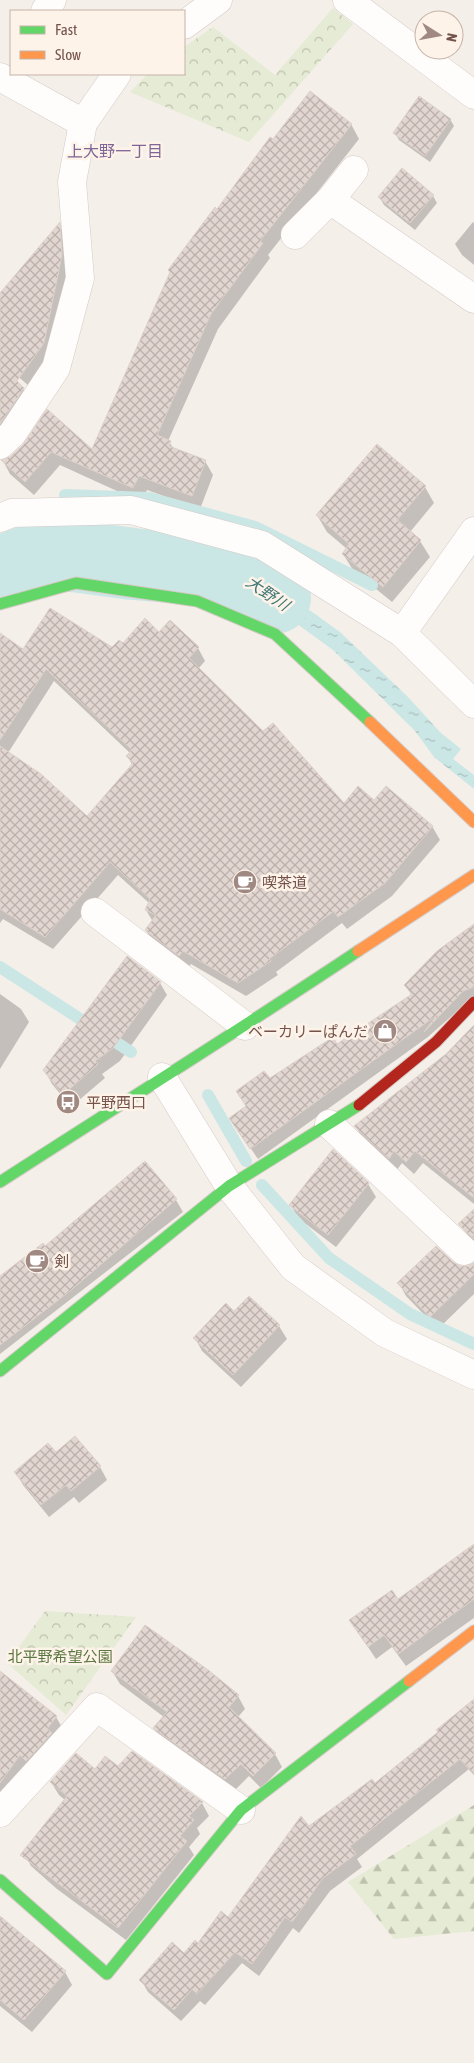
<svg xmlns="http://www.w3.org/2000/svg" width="474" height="2063" viewBox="0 0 474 2063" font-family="'Asap Condensed','Noto Sans JP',sans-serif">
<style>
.forest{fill:url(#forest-firs)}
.park{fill:url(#park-crowns)}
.water{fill:url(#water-ripples)}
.shadow{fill:#0003;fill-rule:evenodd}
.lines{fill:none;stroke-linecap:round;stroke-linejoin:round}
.stream{stroke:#cbe7e5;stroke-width:12}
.river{stroke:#cbe7e5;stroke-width:72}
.building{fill:url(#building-cross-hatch);stroke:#ded1cb}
.street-casing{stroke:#d4cac6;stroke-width:29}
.fast-casing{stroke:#d5cac6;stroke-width:13}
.slow-casing{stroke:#d5cac6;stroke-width:13}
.jam-casing{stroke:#d5cac6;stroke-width:13}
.street{stroke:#fefdfc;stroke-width:28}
.fast{stroke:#63d668;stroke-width:11}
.slow{stroke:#ff974d;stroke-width:11}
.jam{stroke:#b3261e;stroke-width:11}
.labels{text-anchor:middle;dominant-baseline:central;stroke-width:5;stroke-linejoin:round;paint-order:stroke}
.poi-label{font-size:15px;fill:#73524a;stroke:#fef3e9;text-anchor:start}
.park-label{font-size:15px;fill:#5c7842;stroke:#fef3e9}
.neighbourhood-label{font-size:16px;fill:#7e6696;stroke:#fef3e9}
.water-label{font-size:16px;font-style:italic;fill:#3f7878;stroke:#fef3e9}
</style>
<defs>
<pattern id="forest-firs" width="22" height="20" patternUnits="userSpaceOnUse" patternTransform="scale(1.25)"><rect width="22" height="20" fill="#e5ebd4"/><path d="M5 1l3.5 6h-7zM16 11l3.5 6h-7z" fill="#bec1ae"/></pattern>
<pattern id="park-crowns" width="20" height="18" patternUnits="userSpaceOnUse" patternTransform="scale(1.25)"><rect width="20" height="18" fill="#e5ebd4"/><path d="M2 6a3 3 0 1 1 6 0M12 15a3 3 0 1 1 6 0" fill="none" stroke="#bec1ae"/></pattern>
<pattern id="water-ripples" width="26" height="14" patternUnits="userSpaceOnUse" patternTransform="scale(1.25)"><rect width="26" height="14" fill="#cbe7e5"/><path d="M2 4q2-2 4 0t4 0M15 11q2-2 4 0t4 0" fill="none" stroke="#a9bebc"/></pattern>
<pattern id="building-cross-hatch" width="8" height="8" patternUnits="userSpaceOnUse" patternTransform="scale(1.25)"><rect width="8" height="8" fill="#e2d6d1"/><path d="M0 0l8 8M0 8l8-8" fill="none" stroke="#bcb0ac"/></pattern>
</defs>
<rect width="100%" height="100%" fill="#f5efe9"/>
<path class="forest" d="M474,1805V1931L394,1939L348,1882Z"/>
<path class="park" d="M333,8L353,24L249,142L130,92L148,74H184V47L213,27L275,75Z
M45,1611L136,1617L66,1715L7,1663Z"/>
<path class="water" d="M76,541L145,545L187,551L239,567L272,583L340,632L408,697L441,733L461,749L453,759L474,775V789L434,757L415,731L333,650L275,608L234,582L183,568L118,562L73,561L48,564L0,576V557L2,556L43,545Z"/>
<path class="shadow" d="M450,119L454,126L430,162L399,140L395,133Z
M351,124L359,139L268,255L270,258L218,329L168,441L175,450L205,461L213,475L200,509L147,490L141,502L60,465L34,495L10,474L3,461L11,458L24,446L92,451L171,274L169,271L273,141Z
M433,196L437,203L415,230L384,205L380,198Z
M473,222L474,223V265L462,255L455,244Z
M59,225L66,236L69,268L50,355L29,386L0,361V294Z
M0,371L23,388L31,401L0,443Z
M425,487L434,503L410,532L420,541L430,557L392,602L353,570L343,554L347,549L327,532L317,515Z
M159,633L198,648L205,661L198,669L263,733L344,805L374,802L432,826L440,840L392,896L347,929L342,923L276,972L278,975L246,996L191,964L187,969L154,944L146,930L153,922L146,910L149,903L118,875L53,949L3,919L0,923V651L113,649ZM54,681L130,753L127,756L133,766L87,818L8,753Z
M474,951V996L428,1037L258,1159L238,1130L247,1107L269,1080L337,1046L412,996L405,985Z
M160,983L167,995L120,1061L102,1074L105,1078L71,1107L52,1084L45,1071Z
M0,994L21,1009L29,1022L0,1069Z
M474,1026V1204L423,1163L414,1174L402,1163L396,1171L363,1139L356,1127L447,1055Z
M333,1151L368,1184L376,1197L336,1247L298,1218L291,1205Z
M145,1163L176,1200L183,1212L0,1354V1278L45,1248Z
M474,1210V1244L460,1224Z
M453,1263L460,1267H468L474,1264V1294L438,1329L406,1296L399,1283Z
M249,1298L279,1326L287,1339L241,1387L202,1351L195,1338L234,1313Z
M75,1437L100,1467L107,1480L79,1503L74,1497L49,1517L23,1485L16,1472L55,1454Z
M474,1545V1618L406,1666L392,1647L376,1659L350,1620L398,1600Z
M112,1671L238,1696L245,1709L238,1717L275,1754L282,1767L261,1788L249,1776L233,1792L162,1741L154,1728L164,1717L120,1684Z
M0,1696L56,1717L63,1729L0,1805Z
M474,1700V1765L357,1859L362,1867L330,1891L299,1933L293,1928L259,1976L242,1963L205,2005L200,2001L181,2021L148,1992L141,1980L198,1945L228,1918L309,1828L375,1785L439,1733Z
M118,1768L202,1803L209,1816L197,1828L200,1834L189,1847L194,1855L126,1940L57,1889L31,1866L24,1853L65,1800L59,1795L51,1782L95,1771Z
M0,1917L65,1972L72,1985L32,2032L0,2006Z"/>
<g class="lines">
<path class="stream" d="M65,495L149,498L255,527L372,585
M0,967L131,1052
M208,1095L246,1161
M262,1185L329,1258L410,1314L474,1344"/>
<path class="river" d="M0,572L51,553L133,564L239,573L275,598"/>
</g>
<path class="building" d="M310,91L352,124L260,241L263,243L211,314L157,435L171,441L169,446L206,460L192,496L139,476L133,488L51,452L25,482L1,460L10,457L23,445L47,409L92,449L170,272L168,270L215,207L217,209L270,137L273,139Z
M419,96L451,119L425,156L393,133Z
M402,168L434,195L410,223L378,197Z
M60,222L62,255L44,343L17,381L24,388L0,424V293Z
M377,444L426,486L397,520L421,540L383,587L342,554L349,544L316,515Z
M50,608L112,647L119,640L123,643L145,618L159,632L170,620L199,647L189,658L263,731L273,723L344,803L358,786L374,800L386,786L433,826L385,883L338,917L334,911L269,959L271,961L238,983L183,951L179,956L145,930L156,915L145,910L150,899L110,862L45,937L0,909V746L41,774L87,816L133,763L126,756L132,750L46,669L0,740V633L23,649Z
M474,924V987L463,991L424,1032L437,1015L250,1149L229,1118L246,1106L236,1091L264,1071L270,1078L333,1037L337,1044L412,994L404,985L437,951Z
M127,956L161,982L113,1048L95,1061L98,1064L63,1095L43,1070Z
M474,1025V1198L415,1151L406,1162L394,1151L389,1159L354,1126L446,1054Z
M333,1149L369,1183L328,1235L289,1205Z
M145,1161L177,1199L70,1291L0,1345V1276L43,1243L45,1246Z
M474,1209V1239L458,1224Z
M436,1246L453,1262L460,1266H468L474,1263V1274L430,1317L397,1283Z
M249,1296L280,1325L233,1375L193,1338L226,1303L234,1311Z
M75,1436L101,1466L71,1491L66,1485L41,1505L14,1472L48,1443L56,1452Z
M474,1544V1599L398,1654L384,1635L368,1647L349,1620L392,1590L398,1599Z
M145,1625L207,1669L239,1695L229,1707L276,1753L253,1776L241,1764L225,1779L153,1728L167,1712L111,1671Z
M0,1671L57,1716L47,1729L52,1733L26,1761L20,1755L0,1783Z
M474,1699V1775L460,1759L350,1846L356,1854L323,1878L292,1922L285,1917L252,1964L235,1952L197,1994L192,1989L174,2010L139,1980L172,1942L184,1953L195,1940L198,1943L221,1911L228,1917L301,1816L309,1826L372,1779L375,1783L438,1732L436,1730Z
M132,1751L203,1802L189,1816L194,1820L180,1836L187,1841L118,1928L20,1855L67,1796L50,1782L76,1753L95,1769L105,1756L118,1766Z
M0,1916L66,1971L24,2020L0,2000Z"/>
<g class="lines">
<g class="street-casing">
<path id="street" d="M347,0L474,95
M45,11L52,0
M184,25L218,0
M0,77L83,123
M330,200L474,299
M295,235L330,200L354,170
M0,445L12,434L56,368L80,278L72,182L83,123L117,74
M0,518L12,513L131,510L262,545L402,633L474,704
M402,633L474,531
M95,912L245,1026
M162,1077L229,1186L293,1267L385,1333L474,1375
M329,1124L464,1251
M0,1813L97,1707L241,1810"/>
</g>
<g class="fast-casing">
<path id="fast" d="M0,604L76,583L197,601L275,634L370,722
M0,1182C119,1105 240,1030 358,951
M0,1371L229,1186L359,1105
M0,1880L107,1974L241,1810L409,1681"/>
</g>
<g class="slow-casing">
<path id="slow" d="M370,722L474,822
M358,951L474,875
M409,1681L474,1631"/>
</g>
<g class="jam-casing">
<path id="jam" d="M359,1105L436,1042L474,1002"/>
</g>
<use href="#street" class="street"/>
<use href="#fast" class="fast"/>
<use href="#slow" class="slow"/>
<use href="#jam" class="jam"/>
</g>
<defs>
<g id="cafe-disc" transform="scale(1.25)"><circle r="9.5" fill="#a08982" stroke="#fef3e9"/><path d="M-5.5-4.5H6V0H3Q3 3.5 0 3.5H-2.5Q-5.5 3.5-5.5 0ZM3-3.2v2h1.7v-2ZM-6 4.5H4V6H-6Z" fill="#fff"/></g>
<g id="shop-disc" transform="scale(1.25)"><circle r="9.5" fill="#a08982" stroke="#fef3e9"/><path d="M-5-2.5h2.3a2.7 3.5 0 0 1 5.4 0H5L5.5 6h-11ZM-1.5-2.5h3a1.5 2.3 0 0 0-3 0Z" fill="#fff"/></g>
<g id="bus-disc" transform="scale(1.25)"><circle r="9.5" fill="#a08982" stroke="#fef3e9"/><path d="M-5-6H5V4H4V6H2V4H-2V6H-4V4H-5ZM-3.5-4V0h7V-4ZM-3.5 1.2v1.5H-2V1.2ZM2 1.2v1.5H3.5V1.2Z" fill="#fff"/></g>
</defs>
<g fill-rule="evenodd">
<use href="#cafe-disc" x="245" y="882"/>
<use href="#shop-disc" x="385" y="1031"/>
<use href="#bus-disc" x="68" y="1102"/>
<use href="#cafe-disc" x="37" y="1261"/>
</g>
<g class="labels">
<g class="poi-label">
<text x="262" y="882">喫茶道</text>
<text x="368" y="1031" text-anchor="end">ベーカリーぱんだ</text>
<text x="86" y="1102">平野西口</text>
<text x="54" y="1261">剣</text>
</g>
<g class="park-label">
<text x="60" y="1656">北平野希望公園</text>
</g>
<g class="neighbourhood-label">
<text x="115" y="151">上大野一丁目</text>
</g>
<g class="water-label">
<text transform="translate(268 593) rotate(34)">大野川</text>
</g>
</g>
<rect x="10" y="10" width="175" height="65" fill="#fef3e9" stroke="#c6b3a9"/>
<rect x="20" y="26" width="25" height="8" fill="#63d668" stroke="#c6b3a9"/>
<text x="55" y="35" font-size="15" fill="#73524a">Fast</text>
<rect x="20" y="51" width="25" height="8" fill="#ff974d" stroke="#c6b3a9"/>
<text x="55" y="60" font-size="15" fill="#73524a">Slow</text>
<g transform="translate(439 35) rotate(101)"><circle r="24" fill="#fef3e9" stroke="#c6b3a9"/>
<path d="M0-4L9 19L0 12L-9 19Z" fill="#a08982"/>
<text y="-8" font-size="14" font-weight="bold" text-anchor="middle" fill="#73524a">N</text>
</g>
</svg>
